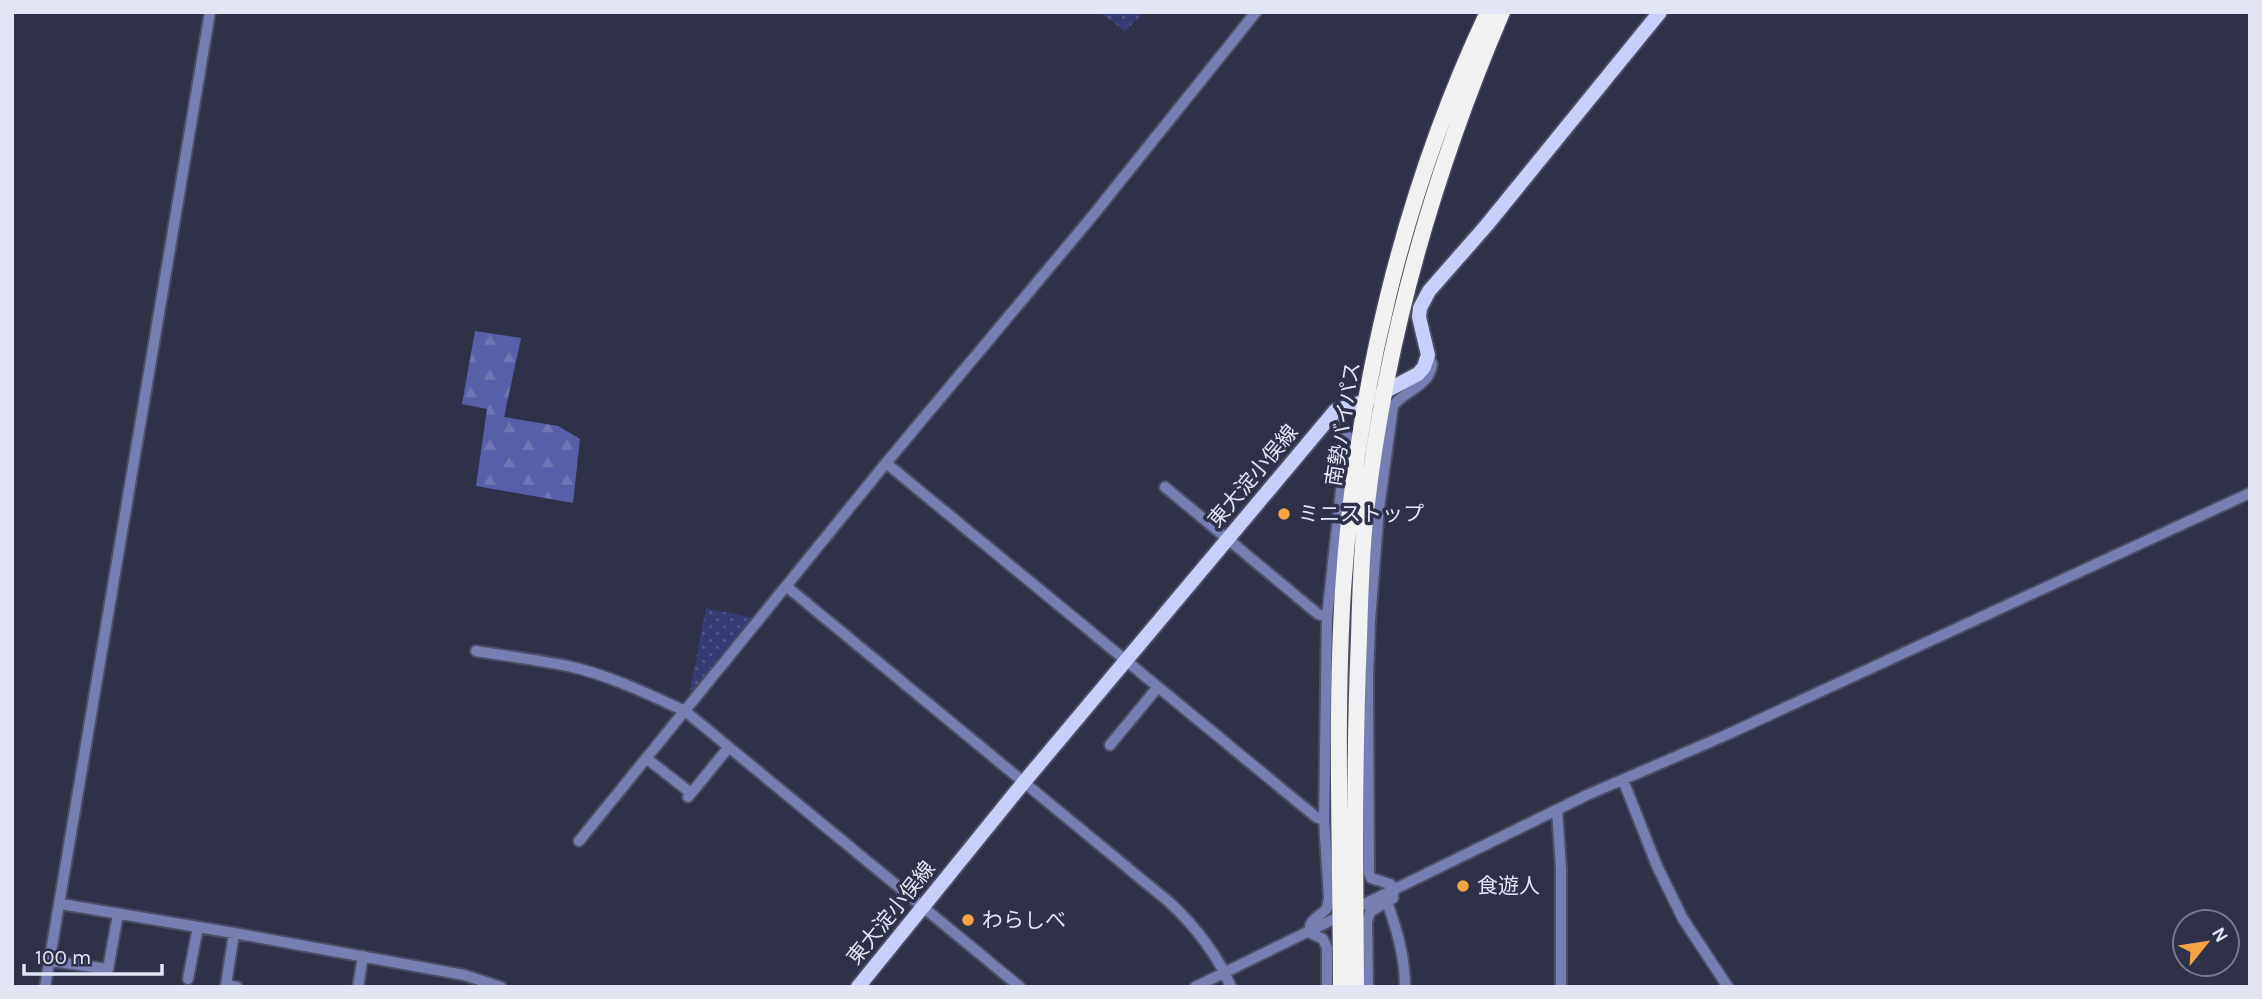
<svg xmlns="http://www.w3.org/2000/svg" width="2262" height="999" viewBox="0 0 2262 999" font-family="Karla,'Noto Sans JP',sans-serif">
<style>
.grass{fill:url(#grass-dots)}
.forest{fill:url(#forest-firs)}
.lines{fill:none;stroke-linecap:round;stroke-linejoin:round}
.minor-casing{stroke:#4b4e64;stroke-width:14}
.major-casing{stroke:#4b4e64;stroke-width:18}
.highway-casing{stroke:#4b4e64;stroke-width:19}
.minor{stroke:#777eb2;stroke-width:10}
.major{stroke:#c8cffa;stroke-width:14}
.highway{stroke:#f1f1f1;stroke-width:16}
.poi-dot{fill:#f4a444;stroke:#2e3148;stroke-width:2.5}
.labels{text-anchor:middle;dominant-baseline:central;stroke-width:7;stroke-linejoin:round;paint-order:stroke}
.street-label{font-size:21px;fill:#e2e5f4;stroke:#2e3148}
.poi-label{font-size:21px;fill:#e2e5f4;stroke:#2e3148;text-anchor:start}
</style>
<defs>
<pattern id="grass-dots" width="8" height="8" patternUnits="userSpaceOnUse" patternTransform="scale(1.75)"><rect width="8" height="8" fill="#363b74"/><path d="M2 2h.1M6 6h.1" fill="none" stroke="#535788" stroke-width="1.8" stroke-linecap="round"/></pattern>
<pattern id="forest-firs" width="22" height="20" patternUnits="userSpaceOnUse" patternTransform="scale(1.75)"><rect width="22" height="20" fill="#585fa9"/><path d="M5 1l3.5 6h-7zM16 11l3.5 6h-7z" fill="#7076b5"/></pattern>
</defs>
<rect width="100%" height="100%" fill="#2e3148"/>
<path class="grass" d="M1099,12H1144L1125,31Z
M706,608L754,618L697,690H690Z"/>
<path class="forest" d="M475,331L521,338L504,417L558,426L580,439L573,503L476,486L487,409L462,404Z"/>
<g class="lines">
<g class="minor-casing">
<path id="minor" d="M886,463L1316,817L1324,820
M1165,487L1318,614L1327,617
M786,586L1169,902C1195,926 1217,954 1231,987
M476,651C507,656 538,660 568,666C609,675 648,694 685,711L1020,987
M1110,745L1158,687
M646,758L691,793
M1623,780L1657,866L1683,919L1728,987
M688,797L729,747
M1557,810L1561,869V987
M579,841L886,463L1090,219L1256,12
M1387,902C1397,930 1405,957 1405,987
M61,904L234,933L464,975L501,987
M1310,930C1309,919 1321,916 1327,908L1329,898L1324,820L1327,617L1347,436L1344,429L1330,417
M1310,930L1312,934L1323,939L1327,948V987
M234,933L226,985L237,987
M50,961L108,969L118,914
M188,979L198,927
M45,987L210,12
M358,987L363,956
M1195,987L1587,795L1724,736L2250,493
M1368,987L1367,922L1370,912L1393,898L1394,888L1390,884L1371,878L1369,873L1368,677L1370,621L1379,508L1393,406C1406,389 1429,387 1432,364L1428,356"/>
</g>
<g class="major-casing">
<path id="major" d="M858,987L1024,782L1335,411L1366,401L1384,392L1418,374L1424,367L1428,355L1419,317L1420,308L1429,291L1486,226L1660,12"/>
</g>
<g class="highway-casing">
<path id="highway" d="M1341,987C1341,854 1335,722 1343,590C1356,392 1403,192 1488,12
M1356,987C1355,870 1354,754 1359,638C1360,599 1361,560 1365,521C1384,344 1432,176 1502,12"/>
</g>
<use href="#minor" class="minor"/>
<use href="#major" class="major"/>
<use href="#highway" class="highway"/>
</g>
<g class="poi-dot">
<circle cx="1284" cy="514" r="7"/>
<circle cx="1463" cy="886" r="7"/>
<circle cx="968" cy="920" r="7"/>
</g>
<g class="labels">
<g class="street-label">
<text transform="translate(1343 424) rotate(-81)">南勢バイパス</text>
<text transform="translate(1253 476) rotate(-50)">東大淀小俣線</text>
<text transform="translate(891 913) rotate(-51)">東大淀小俣線</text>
</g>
<g class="poi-label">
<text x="1298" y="514">ミニストップ</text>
<text x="1477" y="886">食遊人</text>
<text x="982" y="920">わらしべ</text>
</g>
</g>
<rect width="2262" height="999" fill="none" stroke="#e2e5f4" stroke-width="28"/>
<g transform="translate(2206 943) rotate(60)"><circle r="33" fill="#2e3148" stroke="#76798d" stroke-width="2"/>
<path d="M0-5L12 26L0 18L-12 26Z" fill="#f4a444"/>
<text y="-10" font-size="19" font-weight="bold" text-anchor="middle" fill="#e2e5f4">N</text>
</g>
<path d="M24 964v10h138v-10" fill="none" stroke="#e2e5f4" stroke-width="3.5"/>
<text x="35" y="964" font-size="21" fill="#e2e5f4" stroke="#2e3148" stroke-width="5" paint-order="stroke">100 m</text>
</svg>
